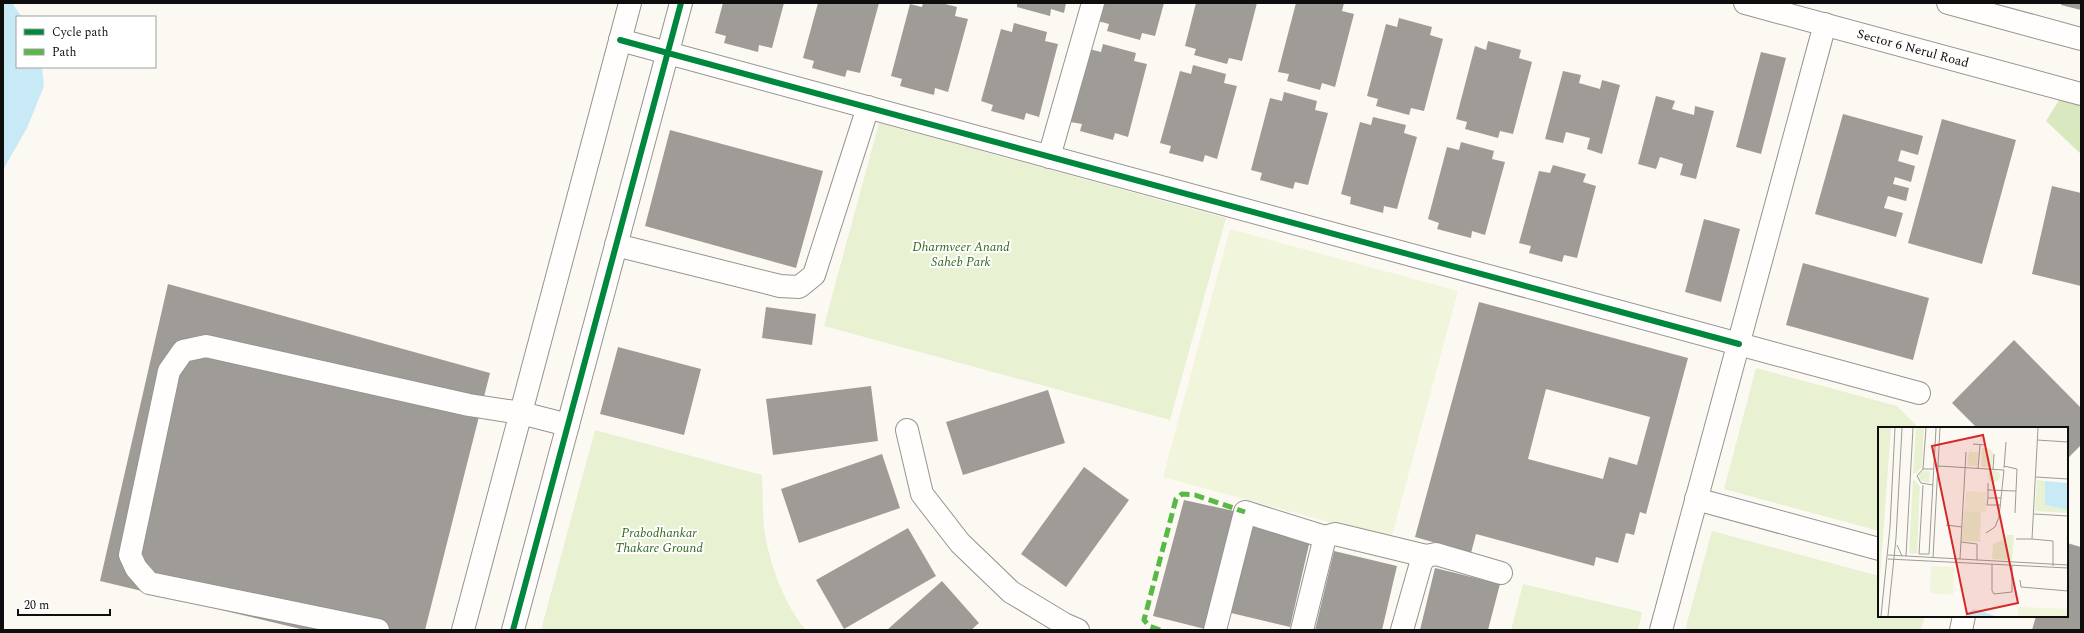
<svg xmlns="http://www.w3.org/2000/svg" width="2084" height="633" viewBox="0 0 2084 633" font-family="Spectral,serif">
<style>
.green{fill:#e8f1d2}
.forest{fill:#d9e8bf}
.pitch{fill:#f0f5db}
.water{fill:#c8eaf6}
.building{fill:#9f9c98;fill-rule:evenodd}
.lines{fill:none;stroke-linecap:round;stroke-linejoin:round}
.minor-casing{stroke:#959491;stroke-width:24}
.minor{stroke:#fffefd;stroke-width:22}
.quiet{stroke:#58b947;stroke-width:5;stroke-dasharray:10 5;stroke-linecap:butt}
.cycleway-casing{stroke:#fff;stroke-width:8}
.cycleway{stroke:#00873e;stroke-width:6}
.labels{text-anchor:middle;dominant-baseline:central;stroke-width:4;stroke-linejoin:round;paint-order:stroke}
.street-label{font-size:13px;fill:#0e0e0e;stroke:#fff}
.park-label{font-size:13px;font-style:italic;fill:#33671d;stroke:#fff}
.inset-road{fill:none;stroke:#9d9b97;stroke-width:1}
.view{fill:#d62828;fill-opacity:0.15;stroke:#d62828;stroke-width:2}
.inset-edge{fill:none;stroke:#0e0e0e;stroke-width:2}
</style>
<rect width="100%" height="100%" fill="#fcf9f2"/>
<path class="green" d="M879,123L1226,218L1170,420L824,326Z
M1756,368L1897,406L1919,428H1879V531L1724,489Z
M595,430L762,475C763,495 762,515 765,534C770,565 785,606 806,630H541Z
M1712,531L1879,576V616H1925L1921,630H1685Z
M1523,584L1642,612L1638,630H1511Z"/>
<path class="forest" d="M2061,97L2081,102V154L2046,121Z"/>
<path class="pitch" d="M1230,229L1458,291L1391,539L1163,477Z"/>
<path class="water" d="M3,3H12L22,17H17V67H42L44,86L27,128L3,170Z"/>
<path class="building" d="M723,3H784L772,48L759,45L758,52L724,43L726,36L715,33Z
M818,3H879L860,73L847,70L845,77L812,68L814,61L803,58Z
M923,3H941L957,7L955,16L968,19L948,92L935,88L934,95L900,86L902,79L891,76L910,4L922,7Z
M1017,3H1066L1064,13L1051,9L1050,16L1017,7Z
M1102,3H1164L1155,36L1142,33L1140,40L1107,31L1109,24L1098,21Z
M1196,3H1257L1242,61L1229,58L1227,64L1194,55L1196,49L1185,46Z
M1296,3H1344L1342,11L1354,14L1335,87L1322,83L1320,90L1287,81L1289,74L1278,72Z
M2062,3H2081V10L2061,5Z
M1399,18L1432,27L1430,35L1443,39L1424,111L1411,108L1409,115L1376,106L1378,99L1367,96L1386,24L1397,27Z
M1014,23L1047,32L1045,41L1058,44L1039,117L1026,113L1024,120L991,111L993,105L981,101L1001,29L1012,32Z
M1488,41L1521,50L1519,58L1532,62L1513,134L1500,131L1498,138L1465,129L1467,122L1456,119L1475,46L1486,50Z
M1103,44L1136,53L1134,61L1147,64L1128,137L1115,133L1113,140L1080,131L1082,124L1070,122L1089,49L1101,52Z
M1761,52L1786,58L1761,154L1736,147Z
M1193,65L1226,74L1224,83L1237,86L1217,159L1205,155L1203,162L1169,153L1171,146L1160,143L1180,71L1191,74Z
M1563,71L1581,75L1579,83L1600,89L1602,80L1620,85L1602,154L1587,149L1590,138L1566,132L1563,143L1545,139Z
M1284,92L1317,101L1315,110L1328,113L1308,185L1295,182L1293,189L1260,180L1262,173L1251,170L1270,98L1282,101Z
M1656,96L1675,101L1672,109L1694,115L1695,106L1714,111L1696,179L1680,175L1683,164L1660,157L1656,169L1638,164Z
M1843,114L1923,136L1918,155L1901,150L1898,161L1915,166L1911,182L1895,177L1893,184L1909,188L1906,201L1888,196L1884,208L1903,213L1896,237L1815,214Z
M1373,117L1406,125L1404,133L1417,137L1397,209L1384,206L1383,213L1350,204L1351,197L1341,194L1360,122L1371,125Z
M1942,119L2016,140L1982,264L1908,243Z
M670,130L823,171L796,268L645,226Z
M1461,142L1494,151L1492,159L1505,162L1485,235L1472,231L1471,238L1437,229L1439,223L1428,219L1447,147L1459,150Z
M1553,165L1586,174L1583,182L1596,186L1577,258L1564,255L1562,262L1529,253L1531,246L1519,243L1539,171L1550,173Z
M2052,186L2081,193V286L2032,274Z
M1704,219L1740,229L1721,302L1685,292Z
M1803,263L1929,298L1913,360L1786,325Z
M168,284L490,373L425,630H305L100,581Z
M1479,302L1688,358L1646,514L1640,512L1634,535L1626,533L1618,563L1596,557L1594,566L1476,534L1471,553L1415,537ZM1546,389L1650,417L1637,465L1609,457L1603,479L1528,459Z
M766,307L816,314L812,345L762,338Z
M2014,340L2081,408V445L2067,459V428H1977L1952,403Z
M618,347L701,369L684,435L600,414Z
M871,386L878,441L773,455L766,399Z
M1048,390L1065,443L963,475L946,422Z
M882,454L900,508L799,543L781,489Z
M1084,467L1129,500L1066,587L1021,554Z
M1184,500L1234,511L1205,629L1153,616Z
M1248,525L1310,540L1290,627L1227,612Z
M908,528L936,576L844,629L816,580Z
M2067,543L2081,547V630H2032L2036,616H2067Z
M1334,551L1397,566L1382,630H1315Z
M1435,568L1500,584L1488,630H1420Z
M942,581L979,623L971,630H887Z"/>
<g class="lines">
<g class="minor-casing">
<g id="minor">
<path id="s1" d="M1745,3L2081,94"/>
<path d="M1948,3L2081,39"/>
<path d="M620,40L1919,393"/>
<path d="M1049,157L1093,3"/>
<path d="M616,245L780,286L799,287L814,275L868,107"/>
<path d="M907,430L922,494L960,543L1011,592L1064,624L1078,630"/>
<path d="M1696,499L1879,549"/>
<path d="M378,630L149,583L136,568L130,555L169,371L183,351L206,346L469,405L521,413L568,425"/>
<path d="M463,630L630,3"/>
<path d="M513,630L681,3"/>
<path d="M1215,630L1245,512L1325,537"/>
<path d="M1302,630L1325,537L1335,534L1426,556"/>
<path d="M1402,630L1421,563L1426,556L1436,554L1501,573"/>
<path d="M1661,630L1825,24"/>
<path d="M1961,630L1964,616"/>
</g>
</g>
<use href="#minor" class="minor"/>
<path class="quiet" d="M1160,630L1149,626L1144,620L1176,499L1182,494L1195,495L1245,512"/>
<g class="cycleway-casing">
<path id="cycleway" d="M620,40L1739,344
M513,630L681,3"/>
</g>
<use href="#cycleway" class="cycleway"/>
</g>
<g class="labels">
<g class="street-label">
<text stroke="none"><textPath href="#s1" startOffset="174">Sector 6 Nerul Road</textPath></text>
</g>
<g class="park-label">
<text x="961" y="247">Dharmveer Anand<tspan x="961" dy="15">Saheb Park</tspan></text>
<text x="659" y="533">Prabodhankar<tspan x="659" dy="15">Thakare Ground</tspan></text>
</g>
</g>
<g transform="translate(1878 427)">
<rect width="190" height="190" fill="#fcf9f2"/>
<path d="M0,1H13L0,177ZM38,1H46L44,40L39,46H35ZM94,21L93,25H100L99,39H89L90,27ZM104,21H110L115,25L114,40H103ZM110 49a6 6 0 1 1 12 0a6 6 0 1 1-12 0ZM45,44H52L51,56L41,53V48ZM35,52L42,59L39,127L31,126ZM159,53L167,54V78L190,83V86L157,84ZM86,84L103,85L102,115L84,114ZM129,108H136L134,133L114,132L115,117L123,114Z" fill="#e8f1d2"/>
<path d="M88,64L109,65L108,85L87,84ZM53,139L76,140L75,168L52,166ZM140,180L190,182V189H140Z" fill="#f0f5db"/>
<path d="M167,54L190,56V83L167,78ZM96,182L104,184L117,189H86Z" fill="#c8eaf6"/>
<path class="inset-road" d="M160,1L154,112L175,114V139M159,13L190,15M95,17L108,18M60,39L126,43L121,90L117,100L108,106M126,39L139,42L137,86M100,41L102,18M126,41L128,15M45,42L48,1M115,42L116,27M158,50L190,52M110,56V63L138,64M45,58L41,127H51L58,1M55,58L43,56L39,49L45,42H55M110,62V71H123M110,71L109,78H123M156,87L190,89M68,98L84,100M138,112H154M83,115L99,117V133M19,118L24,129M10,128L190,138M28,129L35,1M55,131L62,1M10,132L190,141M82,132L88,25M114,137V164L116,167L134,165V139M142,153L143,160L190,164M3,189L12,100L17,1M10,189L18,111L24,1"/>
<path class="view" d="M105,8L140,176L89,187L54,19Z"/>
<rect width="190" height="190" class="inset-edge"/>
</g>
<rect width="2084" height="633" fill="none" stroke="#0e0e0e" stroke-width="8"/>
<rect x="16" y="16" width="140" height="52" fill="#ffffff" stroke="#9f9f9f"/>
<rect x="24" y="29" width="20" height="6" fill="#00873e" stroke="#9f9f9f"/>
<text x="52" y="36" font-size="12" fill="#0e0e0e">Cycle path</text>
<rect x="24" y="49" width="20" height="6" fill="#58b947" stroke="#9f9f9f"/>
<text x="52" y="56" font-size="12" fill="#0e0e0e">Path</text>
<path d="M18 609v6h92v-6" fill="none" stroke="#0e0e0e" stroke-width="2"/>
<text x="24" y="609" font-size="12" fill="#0e0e0e" stroke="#ffffff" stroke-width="3" paint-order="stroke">20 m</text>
</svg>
